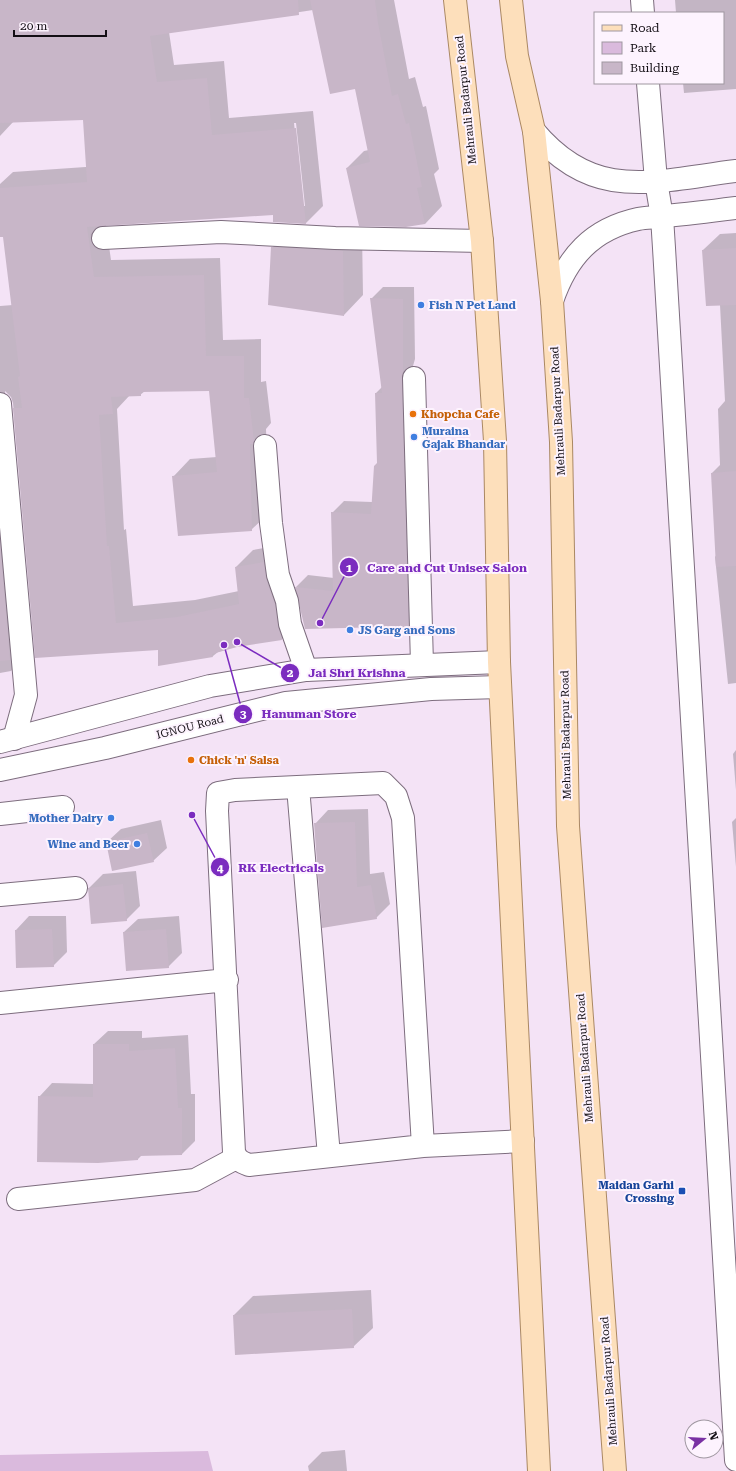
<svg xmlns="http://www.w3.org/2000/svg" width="736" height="1471" viewBox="0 0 736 1471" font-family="'Roboto Serif',serif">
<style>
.green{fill:#dabadd}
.shadow{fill:#0003;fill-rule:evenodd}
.building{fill:#c8b6c8}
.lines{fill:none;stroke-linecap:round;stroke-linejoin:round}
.street-casing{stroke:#7d6d7e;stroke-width:24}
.secondary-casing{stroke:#7d6d7e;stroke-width:24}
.primary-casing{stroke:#aa8863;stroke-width:24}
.street{stroke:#fff;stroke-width:22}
.secondary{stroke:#fff;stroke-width:22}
.primary{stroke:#fddfbb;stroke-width:22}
.shop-dot{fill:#3f7fe0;stroke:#fdf3fe;stroke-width:1.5}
.food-dot{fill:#e8710a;stroke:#fdf3fe;stroke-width:1.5}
.transit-dot{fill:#1a4fb4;stroke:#fdf3fe;stroke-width:1.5}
.labels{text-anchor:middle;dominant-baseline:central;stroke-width:4;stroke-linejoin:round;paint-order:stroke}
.street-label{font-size:11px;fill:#130e14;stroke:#fdf3fe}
.shop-label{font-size:11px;font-weight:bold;fill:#366cbe;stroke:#fdf3fe;text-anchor:start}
.food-label{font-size:11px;font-weight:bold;fill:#c56008;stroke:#fdf3fe;text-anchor:start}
.transit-label{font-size:11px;font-weight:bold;fill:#164399;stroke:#fdf3fe;text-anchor:end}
.leader{fill:none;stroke:#7b2cbf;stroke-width:1.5}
.callout-dot{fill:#7b2cbf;stroke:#fdf3fe;stroke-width:1.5}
.mark-label{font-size:12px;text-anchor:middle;font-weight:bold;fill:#fff}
.callout-label{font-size:12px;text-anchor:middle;font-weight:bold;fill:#7b2cbf;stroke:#fdf3fe;stroke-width:4;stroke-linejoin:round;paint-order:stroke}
</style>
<rect width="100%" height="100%" fill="#f4e3f6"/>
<path class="green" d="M208,1451L213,1471H0V1455Z"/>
<path class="shadow" d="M0,0H394L409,79L415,77L423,107L426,106L439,169L434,174L442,206L425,224L347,168L364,151L369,150L356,88L313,10L169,32L174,65L224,61L229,118L313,111L323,206L306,223L274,214L106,225L111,260L220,258L223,340L261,339V382L266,381L271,423L266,429L269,513L251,530L173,477L190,459L217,457L210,390L145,391L140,395H130L117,409L124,530L126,529L133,606L195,600L239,591L236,567L253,550L281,545L299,621L282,639L237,646L218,652L213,656L159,665V649L36,657L13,403L11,397L5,391L28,654L11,671L0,673V306L13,305L4,236H0V184L13,172L100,166L84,119L14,121L0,136ZM294,123H296L305,206H303Z
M675,0H736V89L684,93L683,83H723V13H676Z
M292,228L362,232L363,295L344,315L272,248Z
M736,233V683L728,684L715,557L717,554L712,473L720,465L718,409L725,401L720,305L703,250L720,234Z
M383,287H414L415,359L413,366L420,618L408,630L384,626L296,587L308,575L334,578L332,513L344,501L372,502L378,463L376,393L382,387L371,299Z
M736,750V790L733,754Z
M368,809L370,874L384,872L390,904L376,918L315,824L328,810Z
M736,818V867L732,822Z
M161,820L167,848L153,861L107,842L121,829Z
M136,871L140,906L126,920L89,888L103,874Z
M29,916H66L67,952L53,966L16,930Z
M179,916L182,953L168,967L124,932L138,919Z
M108,1031H142V1038L188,1035L191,1094H195V1141L182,1154L142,1155L138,1159L39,1097L52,1083L94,1084V1044Z
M371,1290L373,1328L353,1347L234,1315L253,1296Z
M345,1450L347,1471H309L308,1466L322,1452Z"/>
<path class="building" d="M0,0H298L299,15L150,36L157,82L207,78L212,135L296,128L306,224L273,222V215L87,227L94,277L204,275L206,356H244V398H249L254,441L253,444H250L252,531L178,536L172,476L217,472L209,391L141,392V396L111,397L113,414L99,415L107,546H109L116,623L177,617L239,604L235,567L264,562L266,579L275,604L278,626L282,640L237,647L212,654L213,657L158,666V650L35,658L13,408H22L18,377L20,376L3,237H0V188L87,182L83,120L0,123Z
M310,0H375L378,23L392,96L398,94L406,124L409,123L422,187L417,188L425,224L406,227L359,226L346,168L370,162L355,89L330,94Z
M271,247L343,251L344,316L268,305Z
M736,248V305L706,306L702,250Z
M370,298L403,299V372L402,378L409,631L384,633V627L305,629L295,587L333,591L331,512L371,514L374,466L377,463L375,393H382Z
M736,471V566L716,567L711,473Z
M0,544L10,660L0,661Z
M355,822L357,887L371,885L377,919L322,928L314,823Z
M147,833L154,862L112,871L106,842Z
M123,884L127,921L91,924L88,888Z
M52,929L54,967L16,968L15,930Z
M166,929L169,968L126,971L123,932Z
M93,1044H129V1051L175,1048L178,1108H182V1155L138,1156V1160L98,1163L37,1162L38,1096L93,1097Z
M352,1309L354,1348L235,1355L233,1315Z"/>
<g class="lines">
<g class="street-casing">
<path id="street" d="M642,0L643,13
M648,83L656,181L662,217L664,248L736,1460
M103,238L221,232L335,238L482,241
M414,378L422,664
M0,404L26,695L14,739
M265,446L271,523L278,575L287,601L290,624L306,670
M298,787L329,1156
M0,814L63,807
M0,895L76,888
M0,1003L227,980
M423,1146L403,818L396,796L383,783L235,790L218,793L217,811L234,1152C237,1160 241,1162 249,1165L423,1146L523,1141
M18,1199L195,1180L236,1158"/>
</g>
<g class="secondary-casing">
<path id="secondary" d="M534,131C594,203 654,181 736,171
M552,301C567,257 592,229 638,219C647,217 657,218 666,216C689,214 713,211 736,208
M0,742L210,686L306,670L499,662
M0,770L105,748L286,703L431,689L500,687"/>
</g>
<g class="primary-casing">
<path id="primary" d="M455,0L482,241L495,441L499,662L539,1471
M511,0L517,56L534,131L552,301L561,442L568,826L615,1471"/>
</g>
<use href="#street" class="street"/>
<use href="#secondary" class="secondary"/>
<use href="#primary" class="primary"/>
</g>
<g class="shop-dot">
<circle cx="421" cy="305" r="4"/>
<circle cx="414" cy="437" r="4"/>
<circle cx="350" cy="630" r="4"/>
<circle cx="111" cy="818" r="4"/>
<circle cx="137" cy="844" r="4"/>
</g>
<g class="food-dot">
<circle cx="413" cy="414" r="4"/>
<circle cx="191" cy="760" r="4"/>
</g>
<rect class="transit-dot" x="678" y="1187" width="8" height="8" rx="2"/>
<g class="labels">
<g class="street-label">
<text transform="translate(466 100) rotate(-96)">Mehrauli Badarpur Road</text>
<text transform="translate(558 411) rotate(-93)">Mehrauli Badarpur Road</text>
<text transform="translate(190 727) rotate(-14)">IGNOU Road</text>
<text transform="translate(566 735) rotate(-91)">Mehrauli Badarpur Road</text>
<text transform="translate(585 1058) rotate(-94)">Mehrauli Badarpur Road</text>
<text transform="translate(609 1381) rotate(-94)">Mehrauli Badarpur Road</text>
</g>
<g class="shop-label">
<text x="429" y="305">Fish N Pet Land</text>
<text x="422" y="431">Muraina<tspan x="422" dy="13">Gajak Bhandar</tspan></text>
<text x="358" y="630">JS Garg and Sons</text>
<text x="103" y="818" text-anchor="end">Mother Dairy</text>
<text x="129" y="844" text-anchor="end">Wine and Beer</text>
</g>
<g class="food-label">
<text x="421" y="414">Khopcha Cafe</text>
<text x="199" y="760">Chick 'n' Salsa</text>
</g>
<g class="transit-label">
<text x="674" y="1185">Maidan Garhi<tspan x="674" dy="13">Crossing</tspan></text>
</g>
</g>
<path class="leader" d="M320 623L349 567M237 642L290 673M224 645L243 714M192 815L220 867"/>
<g class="callout-dot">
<circle cx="320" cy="623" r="4"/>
<circle cx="237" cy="642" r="4"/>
<circle cx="224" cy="645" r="4"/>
<circle cx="192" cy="815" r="4"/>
<circle cx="349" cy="567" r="10"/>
<circle cx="290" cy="673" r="10"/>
<circle cx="243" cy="714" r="10"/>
<circle cx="220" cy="867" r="10"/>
</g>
<g class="mark-label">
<text x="349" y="572">1</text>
<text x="290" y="677">2</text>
<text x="243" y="718">3</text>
<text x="220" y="872">4</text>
</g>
<g class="callout-label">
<text x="447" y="572">Care and Cut Unisex Salon</text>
<text x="357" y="677">Jai Shri Krishna</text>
<text x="309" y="718">Hanuman Store</text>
<text x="281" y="872">RK Electricals</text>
</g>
<rect x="594" y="12" width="130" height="72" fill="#fdf3fe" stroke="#9f97a0"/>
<rect x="602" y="25" width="20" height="6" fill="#fddfbb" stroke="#9f97a0"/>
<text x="630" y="32" font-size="12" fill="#130e14">Road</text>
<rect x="602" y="42" width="20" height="12" fill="#dabadd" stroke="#9f97a0"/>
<text x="630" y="52" font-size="12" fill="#130e14">Park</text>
<rect x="602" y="62" width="20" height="12" fill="#c8b6c8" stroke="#9f97a0"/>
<text x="630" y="72" font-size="12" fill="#130e14">Building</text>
<g transform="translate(704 1439) rotate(72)"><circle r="19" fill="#fdf3fe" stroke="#9f97a0"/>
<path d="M0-3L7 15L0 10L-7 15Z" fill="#7a31a4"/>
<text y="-6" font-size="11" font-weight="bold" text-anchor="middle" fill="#130e14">N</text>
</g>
<path d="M14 30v6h92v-6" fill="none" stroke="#130e14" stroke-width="2"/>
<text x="20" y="30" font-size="12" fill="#130e14" stroke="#fdf3fe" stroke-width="3" paint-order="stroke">20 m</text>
</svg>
